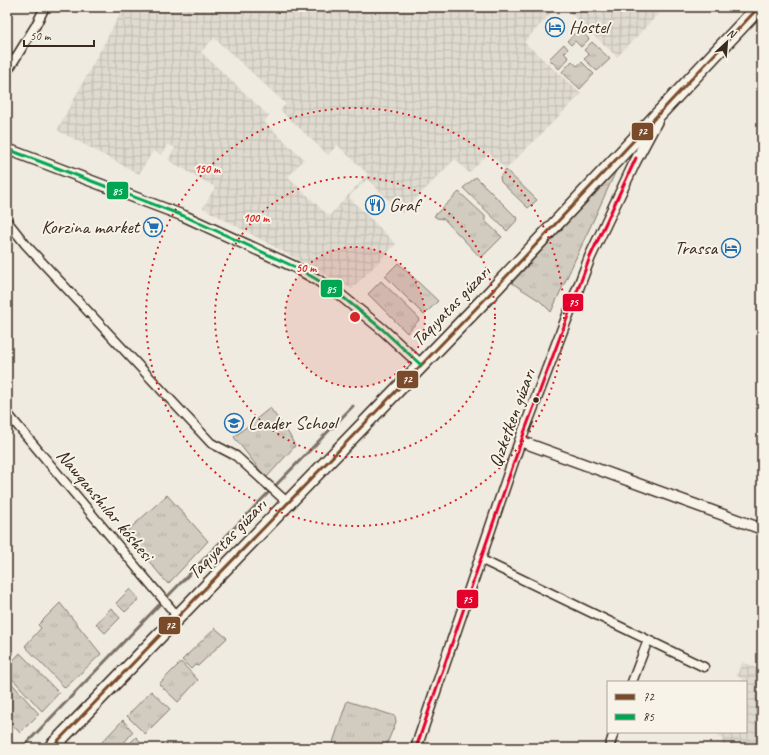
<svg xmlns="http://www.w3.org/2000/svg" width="769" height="755" viewBox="0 0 769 755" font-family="Caveat,sans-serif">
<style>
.industrial{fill:url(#industrial-grid);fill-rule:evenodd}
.grass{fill:url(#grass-tufts);stroke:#867a6f}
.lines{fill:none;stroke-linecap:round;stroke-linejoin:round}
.stream{stroke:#7e7266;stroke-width:3}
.minor-casing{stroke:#3b2a1e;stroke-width:11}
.tertiary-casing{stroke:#3b2a1e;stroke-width:13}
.trunk-casing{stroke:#3b2a1e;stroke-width:17}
.minor{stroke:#f7f3e8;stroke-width:8}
.tertiary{stroke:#f7f3e8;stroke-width:10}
.trunk{stroke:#f7f3e8;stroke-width:14}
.bus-1-casing{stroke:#f7f3e8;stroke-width:6}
.bus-2-casing{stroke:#f7f3e8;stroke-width:6}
.bus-3-casing{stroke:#f7f3e8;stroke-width:6}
.bus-1{stroke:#7a4b2a;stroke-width:3}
.bus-2{stroke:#00a651;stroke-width:3}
.bus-3{stroke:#e4002b;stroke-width:3}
.ring{fill:none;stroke:#d62828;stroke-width:2;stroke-dasharray:2 4}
.bus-dot{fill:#3b2a1e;stroke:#f7f3e8;stroke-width:1.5}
.labels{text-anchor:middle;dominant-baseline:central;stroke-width:4;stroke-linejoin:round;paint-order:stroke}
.poi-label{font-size:19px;fill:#3b2a1e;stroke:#f7f3e8;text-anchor:start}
.street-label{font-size:19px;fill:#3b2a1e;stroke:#f7f3e8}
.centre{fill:#d62828;stroke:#f7f3e8;stroke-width:2}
.ring-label{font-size:12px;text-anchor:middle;font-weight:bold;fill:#d62828;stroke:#f7f3e8;stroke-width:4;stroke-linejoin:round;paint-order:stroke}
.line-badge{stroke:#f7f3e8;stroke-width:1.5}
.badge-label{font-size:11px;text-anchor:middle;font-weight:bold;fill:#fff}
</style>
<defs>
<pattern id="industrial-grid" width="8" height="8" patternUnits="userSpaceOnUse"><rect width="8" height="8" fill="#e0dbd0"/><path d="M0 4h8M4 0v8" fill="none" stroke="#c1bcb2"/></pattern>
<pattern id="grass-tufts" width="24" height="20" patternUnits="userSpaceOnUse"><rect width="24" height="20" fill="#d1cbc0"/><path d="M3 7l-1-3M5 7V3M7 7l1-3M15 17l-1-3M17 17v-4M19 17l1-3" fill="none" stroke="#b4aea5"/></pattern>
</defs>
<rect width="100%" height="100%" fill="#efebe0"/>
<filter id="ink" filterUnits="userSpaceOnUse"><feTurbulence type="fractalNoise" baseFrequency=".025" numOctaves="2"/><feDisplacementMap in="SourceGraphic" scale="8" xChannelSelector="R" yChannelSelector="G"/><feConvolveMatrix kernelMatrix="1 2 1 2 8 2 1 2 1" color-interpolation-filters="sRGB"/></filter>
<g filter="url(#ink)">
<path class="industrial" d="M124,7H557L524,42L581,94L506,169L489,153L469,173L455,159L402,213L367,179L349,197L396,244L352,289L203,208L215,187L168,160L175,148L168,144L161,155L153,151L139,174L57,130ZM214,38L286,104L280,110L328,155L337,145L368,174L329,216L288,177L304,159L264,122L269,116L201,52Z
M564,7H665L617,57Z
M743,662L762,671V748H719L723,739L717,736L719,732H746V682H742L743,679L736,675Z"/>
<path class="grass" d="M579,29L589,39L581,47L575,41L571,45L567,41Z
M592,42L610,59L597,71L584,59L589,55L584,50Z
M564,44L568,49L564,53L569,58L559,69L549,59Z
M572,61L577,66L582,62L594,74L580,89L562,72Z
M506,170L537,200L528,208L501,182L500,177Z
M616,171L551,312L540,301L512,283Z
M476,177L518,219L507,231L463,188Z
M459,192L485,216V221L502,237L481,258L444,219L437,218L434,216Z
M398,263L438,301L424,315L385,276Z
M381,281L420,319L407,333L368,294Z
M270,408L289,434L295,446L266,478L234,437Z
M167,495L208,541L168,584L125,533Z
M130,589L139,599L125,612L116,603Z
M60,603L101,654L65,688L25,646L41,628L38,625Z
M111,608L120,618L105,633L96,624Z
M215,628L227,638L198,666L195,665L191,669L182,660Z
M20,653L59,693L42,711L7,673V667Z
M181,662L198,680L178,702L159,684Z
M7,678L39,714L20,733L7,719Z
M151,691L170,709L145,734L127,716Z
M347,701L395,716L396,722L385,748H331Z
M123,720L133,732L123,744L126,747L136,737L140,741L133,748H104L100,744Z"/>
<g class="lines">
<path class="stream" d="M275,486L353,406
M168,596L270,491
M22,748L159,605"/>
<g class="minor-casing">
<path id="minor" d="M7,72L36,25L45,7
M7,221L26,245L211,443L236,456L288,503
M7,413L178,617
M480,559L704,667
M632,682L648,640
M609,748L614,732"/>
</g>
<g class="tertiary-casing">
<path id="tertiary" d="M7,149L184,216L295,267L316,279L339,294L382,329L421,365
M520,441L762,529
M416,748L520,441L590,257L635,162L657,121"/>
</g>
<g class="trunk-casing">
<path id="trunk" d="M51,748L486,298L759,7"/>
</g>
<use href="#minor" class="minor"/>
<use href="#tertiary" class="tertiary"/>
<use href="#trunk" class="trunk"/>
<g class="bus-1-casing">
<path id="bus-1" d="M51,748L486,298L759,7"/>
</g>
<g class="bus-2-casing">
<path id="bus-2" d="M7,149L184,216L295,267L316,279L339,294L382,329L421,365"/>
</g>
<g class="bus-3-casing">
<path id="bus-3" d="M416,748L524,433L590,257L636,158"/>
</g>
<use href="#bus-1" class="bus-1"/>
<use href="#bus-2" class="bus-2"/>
<use href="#bus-3" class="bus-3"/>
</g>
</g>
<circle cx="355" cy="317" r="70" fill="#d62828" fill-opacity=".12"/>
<g class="ring">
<circle cx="355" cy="317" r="70"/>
<circle cx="355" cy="317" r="140"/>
<circle cx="355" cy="317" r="209"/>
</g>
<defs>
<g id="hotel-ring" transform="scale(1)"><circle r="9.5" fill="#f7f3e8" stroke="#1f6fb2" stroke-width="1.5"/><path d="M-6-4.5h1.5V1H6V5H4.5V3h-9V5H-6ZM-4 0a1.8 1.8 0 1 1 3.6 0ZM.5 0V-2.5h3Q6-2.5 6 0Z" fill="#1f6fb2"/></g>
<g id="restaurant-ring" transform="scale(1)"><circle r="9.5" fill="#f7f3e8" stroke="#1f6fb2" stroke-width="1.5"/><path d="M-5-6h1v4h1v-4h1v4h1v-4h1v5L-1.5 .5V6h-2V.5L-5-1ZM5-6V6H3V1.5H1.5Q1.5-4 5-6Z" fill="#1f6fb2"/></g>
<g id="supermarket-ring" transform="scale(1)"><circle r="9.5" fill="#f7f3e8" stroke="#1f6fb2" stroke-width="1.5"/><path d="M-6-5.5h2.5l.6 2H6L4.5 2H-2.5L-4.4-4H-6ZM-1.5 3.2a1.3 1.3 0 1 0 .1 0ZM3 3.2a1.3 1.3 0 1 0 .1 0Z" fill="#1f6fb2"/></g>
<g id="school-ring" transform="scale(1)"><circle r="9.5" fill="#f7f3e8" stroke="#1f6fb2" stroke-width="1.5"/><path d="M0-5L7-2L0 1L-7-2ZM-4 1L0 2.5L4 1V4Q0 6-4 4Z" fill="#1f6fb2"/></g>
</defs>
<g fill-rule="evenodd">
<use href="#hotel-ring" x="555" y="27"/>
<use href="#restaurant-ring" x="375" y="205"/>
<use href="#supermarket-ring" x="153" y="227"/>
<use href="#hotel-ring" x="731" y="248"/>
<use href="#school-ring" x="234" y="423"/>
</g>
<circle class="bus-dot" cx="536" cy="400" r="3.5"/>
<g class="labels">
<g class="poi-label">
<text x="569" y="27">Hostel</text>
<text x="389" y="205">Graf</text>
<text x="139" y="227" text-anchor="end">Korzina market</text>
<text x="717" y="248" text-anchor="end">Trassa</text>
<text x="248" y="423">Leader School</text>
</g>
<g class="street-label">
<text transform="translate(451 306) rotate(-46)">Taqıyatas gúzarı</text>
<text transform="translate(512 418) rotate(-70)">Qızketken gúzarı</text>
<text transform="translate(105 505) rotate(50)">Nawqanshılar kóshesi</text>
<text transform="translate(227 539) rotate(-46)">Taqıyatas gúzarı</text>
</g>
</g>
<circle cx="355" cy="317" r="6" class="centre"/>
<g class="ring-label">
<text x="207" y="173">150 m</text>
<text x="256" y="222">100 m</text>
<text x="306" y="272">50 m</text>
</g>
<g class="line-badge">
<rect x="631" y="122" width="23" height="19" rx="4" fill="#7a4b2a"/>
<rect x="106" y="181" width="23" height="19" rx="4" fill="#00a651"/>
<rect x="320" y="279" width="23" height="19" rx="4" fill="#00a651"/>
<rect x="562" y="293" width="22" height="19" rx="4" fill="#e4002b"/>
<rect x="396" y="370" width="23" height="19" rx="4" fill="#7a4b2a"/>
<rect x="456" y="589" width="23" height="20" rx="4" fill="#e4002b"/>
<rect x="158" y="616" width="23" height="19" rx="4" fill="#7a4b2a"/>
</g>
<g class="badge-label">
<text x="642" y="135">72</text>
<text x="117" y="195">85</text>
<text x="331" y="293">85</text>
<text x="573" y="306">75</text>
<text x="407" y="383">72</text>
<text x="467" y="603">75</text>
<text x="170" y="629">72</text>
</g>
<rect width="769" height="755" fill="none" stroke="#f7f3e8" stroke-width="24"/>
<rect x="12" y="12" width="745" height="731" fill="none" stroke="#3b2a1e" stroke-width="1.5" filter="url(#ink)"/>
<rect x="607" y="681" width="140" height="52" fill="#f7f3e8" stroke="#aca397"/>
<rect x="615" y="694" width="20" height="6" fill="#7a4b2a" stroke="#aca397"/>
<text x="643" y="701" font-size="12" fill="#3b2a1e">72</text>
<rect x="615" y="714" width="20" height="6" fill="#00a651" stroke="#aca397"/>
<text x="643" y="721" font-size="12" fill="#3b2a1e">85</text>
<g transform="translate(727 42) rotate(26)" stroke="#f7f3e8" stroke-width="3" paint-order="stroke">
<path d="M0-3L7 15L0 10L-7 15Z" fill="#3b2a1e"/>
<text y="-6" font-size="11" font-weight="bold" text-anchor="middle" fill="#3b2a1e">N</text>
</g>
<path d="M24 40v6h70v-6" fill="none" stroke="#3b2a1e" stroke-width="2"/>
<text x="30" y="40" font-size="12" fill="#3b2a1e" stroke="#f7f3e8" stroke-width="3" paint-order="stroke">50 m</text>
</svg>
